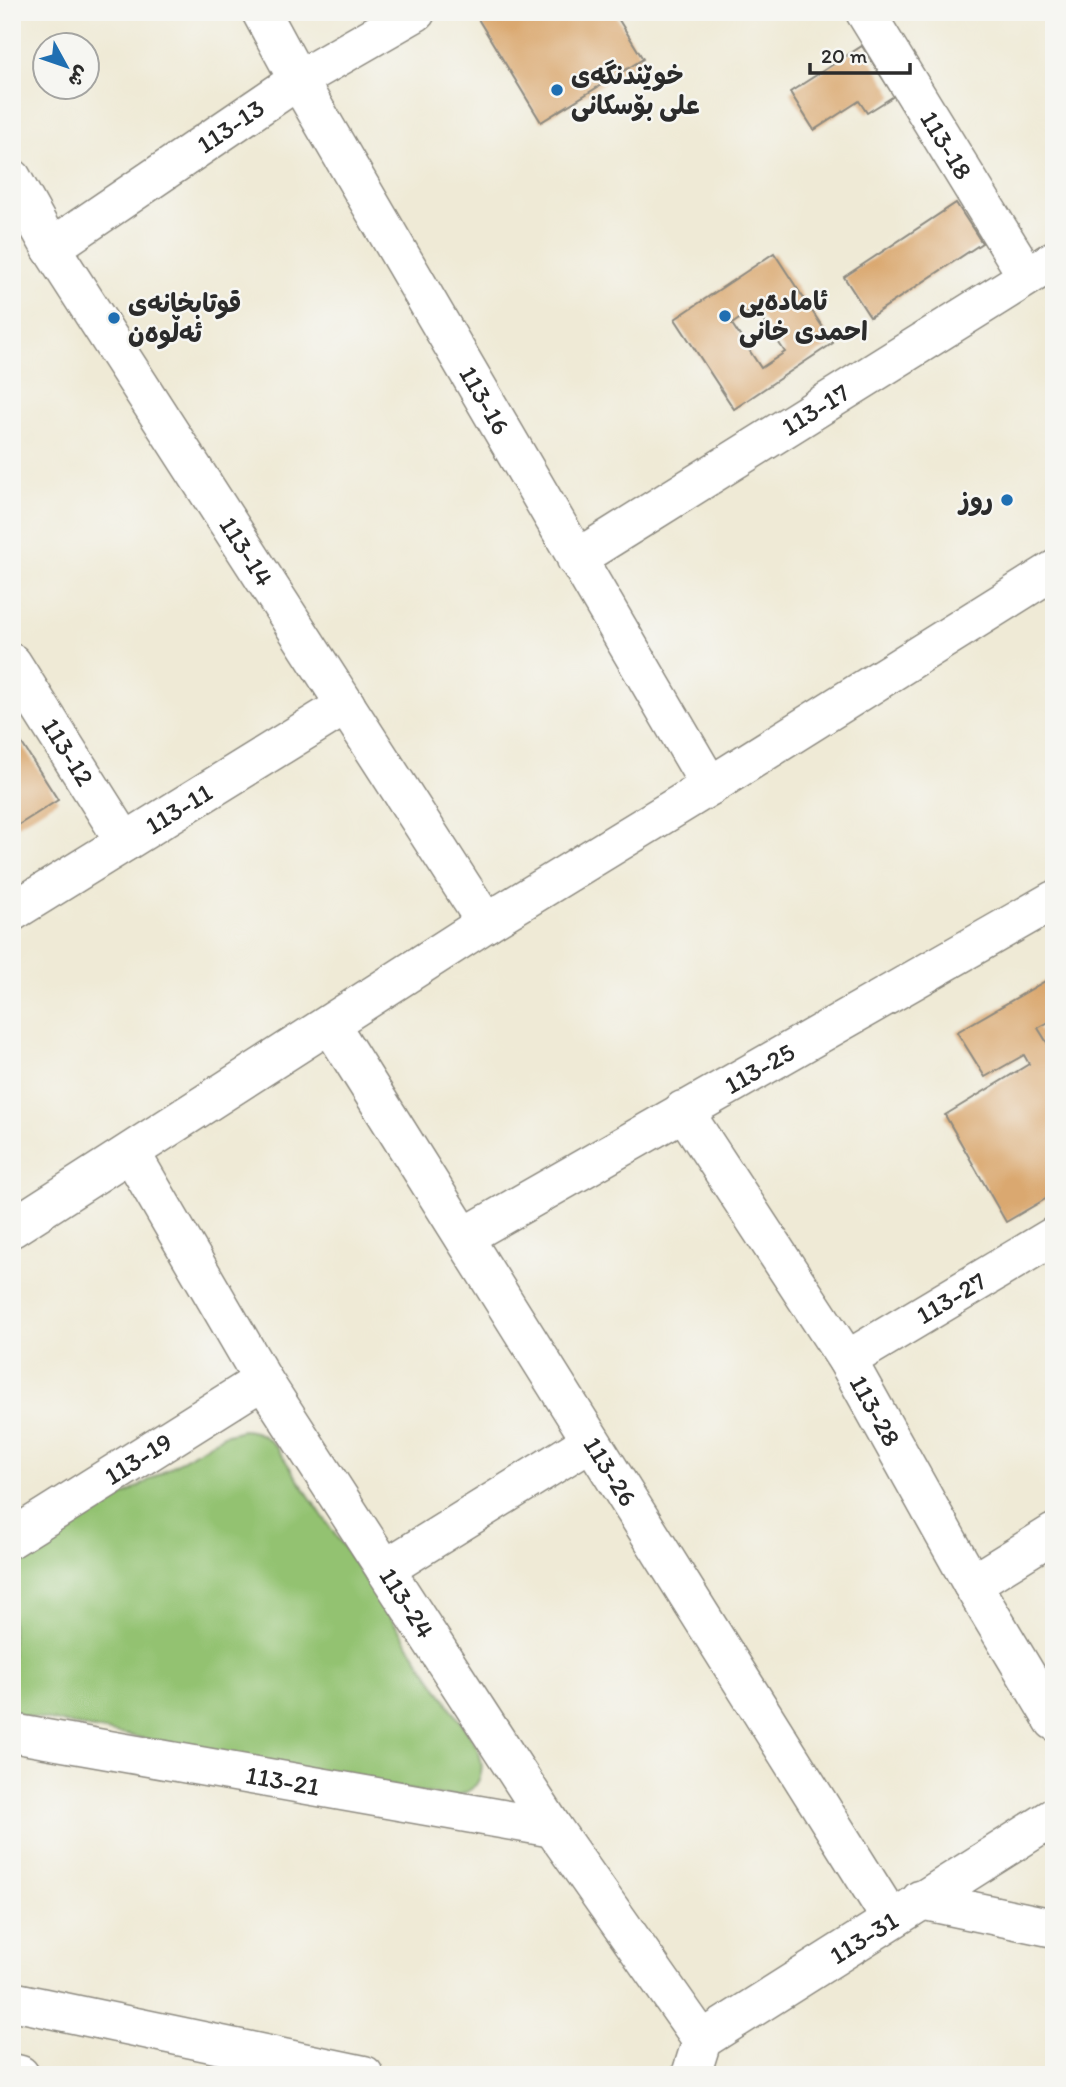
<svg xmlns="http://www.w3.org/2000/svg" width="1066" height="2087" viewBox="0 0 1066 2087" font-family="Itim,'Playpen Sans Arabic',sans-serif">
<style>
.green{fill:#93c271;stroke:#5f764e;stroke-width:2}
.building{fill:#daa870;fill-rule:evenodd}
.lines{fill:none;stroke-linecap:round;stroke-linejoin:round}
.minor-casing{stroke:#8d8a80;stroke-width:41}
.major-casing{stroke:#8d8a80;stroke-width:41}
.minor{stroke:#fff;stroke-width:38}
.major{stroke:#fff;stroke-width:38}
.poi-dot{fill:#1f6fb2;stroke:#f6f6f2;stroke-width:2.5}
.labels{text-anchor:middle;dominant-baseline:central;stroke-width:5;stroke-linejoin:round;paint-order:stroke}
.poi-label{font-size:26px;font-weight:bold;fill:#2b2b2b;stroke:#f6f6f2;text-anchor:start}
.street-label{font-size:26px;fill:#2b2b2b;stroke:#f6f6f2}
</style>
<rect width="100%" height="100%" fill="#f6f6f2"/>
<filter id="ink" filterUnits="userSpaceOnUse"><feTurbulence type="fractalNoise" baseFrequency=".0143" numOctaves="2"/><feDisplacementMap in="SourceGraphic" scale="14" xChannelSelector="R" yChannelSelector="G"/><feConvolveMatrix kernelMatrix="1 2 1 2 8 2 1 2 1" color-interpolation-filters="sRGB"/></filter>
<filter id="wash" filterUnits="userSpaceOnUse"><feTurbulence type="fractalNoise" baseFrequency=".00686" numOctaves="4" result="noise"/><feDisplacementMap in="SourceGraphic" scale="28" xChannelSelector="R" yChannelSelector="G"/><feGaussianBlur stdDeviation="1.57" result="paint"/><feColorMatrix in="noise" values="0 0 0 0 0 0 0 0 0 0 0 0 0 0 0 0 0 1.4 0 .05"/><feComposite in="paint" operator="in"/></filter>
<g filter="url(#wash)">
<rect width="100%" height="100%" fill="#efead6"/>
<path class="green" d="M242,1430C258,1431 266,1436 277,1448L474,1742C486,1762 486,1788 458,1795C448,1797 435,1794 425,1793L12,1713V1563L224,1435Z"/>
<g id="blocks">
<path class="building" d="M478,12H614L643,59L541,122L475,14Z
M862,46L894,96L867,113L859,101L814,130L790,92Z
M956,203L982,243L870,317L844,277Z
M774,253L833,343L734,409L675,319ZM755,308L785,352L761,368L732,324Z
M12,728L58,800L12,829Z
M1054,976V1019L1038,1028L1054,1054V1194L1006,1222L945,1115L1029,1064L1024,1055L985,1077L957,1032Z"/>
</g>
</g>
<g filter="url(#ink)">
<use href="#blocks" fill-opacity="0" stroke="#8d8a80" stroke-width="2"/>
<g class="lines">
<g class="minor-casing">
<g id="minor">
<path id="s1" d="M261,12L298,80L710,786"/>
<path id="s2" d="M865,12L1027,276"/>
<path id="s3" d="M12,178L51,248L486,923"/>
<path id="s4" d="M51,248L298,80L416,12"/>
<path id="s5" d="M576,559L1054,260"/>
<path id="s6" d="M12,663L125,842"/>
<path id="s7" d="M12,912L346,705"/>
<path id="s8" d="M330,1024L891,1919"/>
<path id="s9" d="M683,1110L847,1360L972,1584L1054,1721"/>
<path id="s10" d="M131,1153L263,1380L385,1569L553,1828L702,2040"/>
<path d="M12,1228L486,923L710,786L1054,570"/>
<path id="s11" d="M464,1237L1054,900"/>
<path id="s12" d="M847,1360L1054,1236"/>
<path id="s13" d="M12,1538L263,1380"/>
<path d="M385,1569L591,1441"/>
<path d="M972,1584L1054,1533"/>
<path id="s14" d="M12,1733L553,1828"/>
<path d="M920,1900L1054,1928"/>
<path id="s15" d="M691,2075L702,2040L1054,1817"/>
</g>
</g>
<g class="major-casing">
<path id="major" d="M12,2001L364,2075
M12,2073L20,2075"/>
</g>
<use href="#minor" class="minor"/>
<use href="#major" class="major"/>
</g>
</g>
<g class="poi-dot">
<circle cx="557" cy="90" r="7"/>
<circle cx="725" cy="316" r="7"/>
<circle cx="114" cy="318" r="7"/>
<circle cx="1007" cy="500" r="7"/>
</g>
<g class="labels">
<g class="poi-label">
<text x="571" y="75">خوێندنگەی<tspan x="571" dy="30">علی بۆسکانی</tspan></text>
<text x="739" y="301">ئامادەیی<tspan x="739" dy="30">احمدی خانی</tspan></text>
<text x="128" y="303">قوتابخانەی<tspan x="128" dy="30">ئەڵوەن</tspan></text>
<text x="993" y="500" text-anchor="end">روز</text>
</g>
<g class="street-label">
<text stroke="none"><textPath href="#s4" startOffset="217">113-13</textPath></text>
<text stroke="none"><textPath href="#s2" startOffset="156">113-18</textPath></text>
<text stroke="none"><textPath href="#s1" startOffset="448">113-16</textPath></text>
<text stroke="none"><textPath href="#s5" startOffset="282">113-17</textPath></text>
<text stroke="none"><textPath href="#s3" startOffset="441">113-14</textPath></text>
<text stroke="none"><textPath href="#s6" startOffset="105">113-12</textPath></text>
<text stroke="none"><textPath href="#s7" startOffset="196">113-11</textPath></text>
<text stroke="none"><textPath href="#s11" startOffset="340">113-25</textPath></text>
<text stroke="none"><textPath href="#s12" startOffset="121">113-27</textPath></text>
<text stroke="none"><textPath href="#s9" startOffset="357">113-28</textPath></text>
<text stroke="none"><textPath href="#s13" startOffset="149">113-19</textPath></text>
<text stroke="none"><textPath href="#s8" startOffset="528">113-26</textPath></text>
<text stroke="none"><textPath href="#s10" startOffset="528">113-24</textPath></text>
<text stroke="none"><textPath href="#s14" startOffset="275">113-21</textPath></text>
<text stroke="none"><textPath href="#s15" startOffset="228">113-31</textPath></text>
</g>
</g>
<rect width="1066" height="2087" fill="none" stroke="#f6f6f2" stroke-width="42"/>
<g transform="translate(66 66) rotate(130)"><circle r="33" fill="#f6f6f2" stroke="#a5a5a2" stroke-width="2"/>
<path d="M0-5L12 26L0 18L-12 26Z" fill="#1f6fb2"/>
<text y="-10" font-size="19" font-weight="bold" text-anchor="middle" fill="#2b2b2b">ش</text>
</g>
<path d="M810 63v10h100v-10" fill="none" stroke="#2b2b2b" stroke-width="3.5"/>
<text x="821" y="63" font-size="21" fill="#2b2b2b" stroke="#f6f6f2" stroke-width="5" paint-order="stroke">20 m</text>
</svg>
